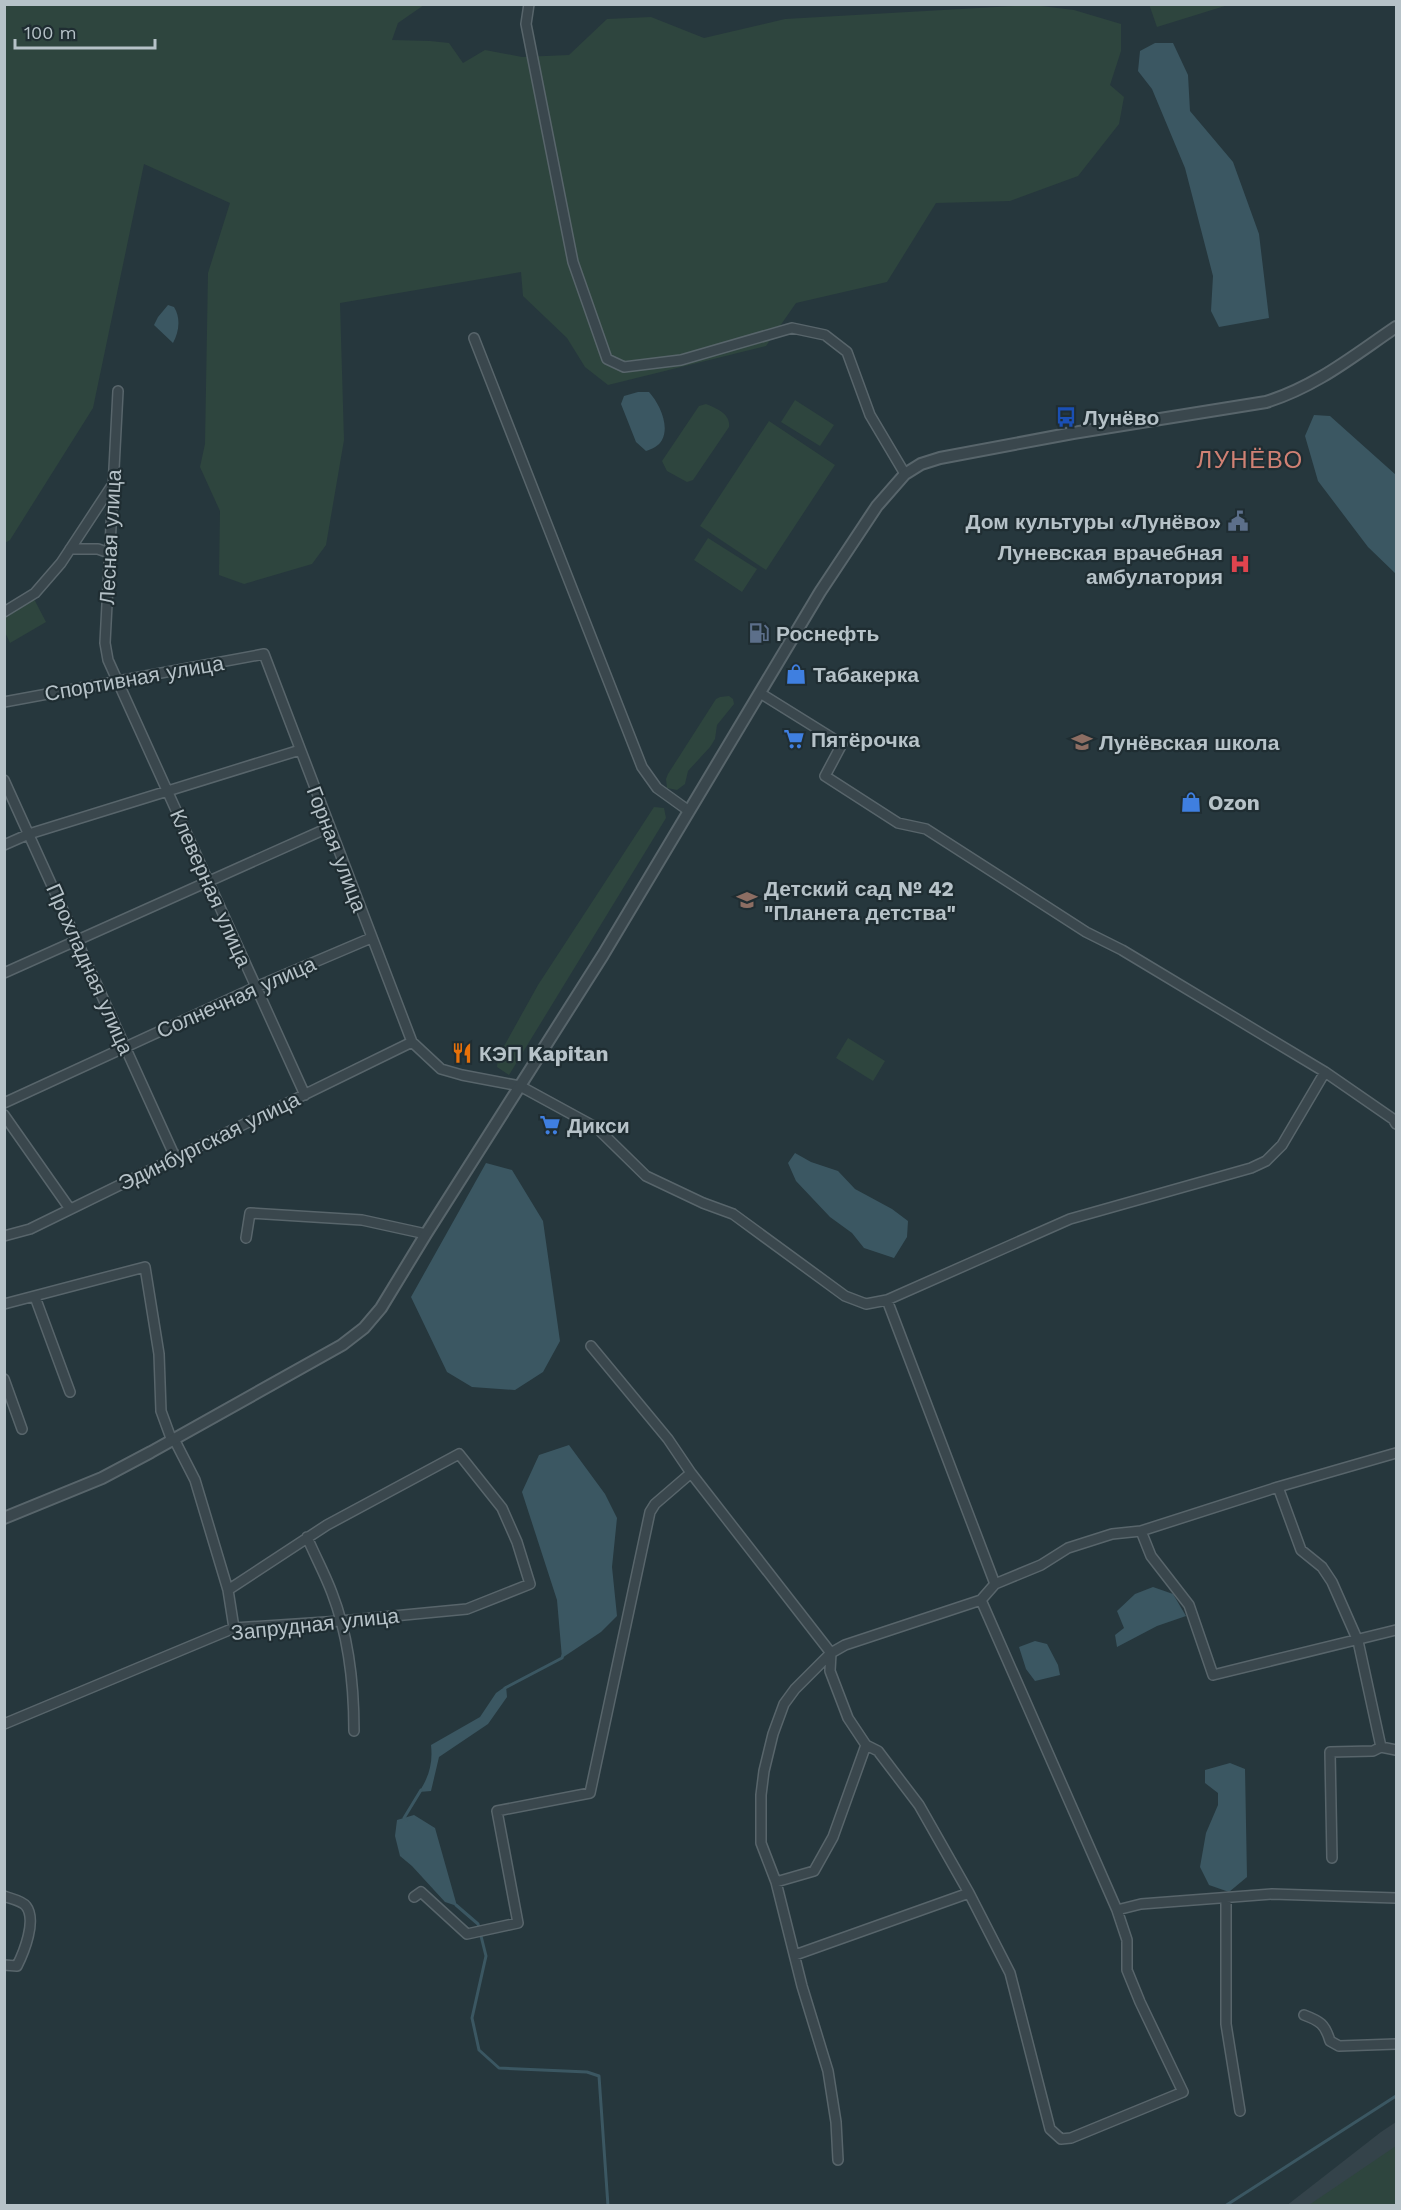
<svg xmlns="http://www.w3.org/2000/svg" width="1401" height="2210" viewBox="0 0 1401 2210" font-family="'Work Sans',sans-serif">
<style>
.airport{fill:#34434a}
.green{fill:#2e453e}
.water{fill:#3b5762}
.lines{fill:none;stroke-linecap:round;stroke-linejoin:round}
.stream{stroke:#3b5762;stroke-width:3}
.minor-casing{stroke:#58656b;stroke-width:12}
.tertiary-casing{stroke:#58656b;stroke-width:14}
.minor{stroke:#3a474d;stroke-width:9}
.tertiary{stroke:#3a474d;stroke-width:10}
.labels{text-anchor:middle;dominant-baseline:central;stroke-width:4.5;stroke-linejoin:round;paint-order:stroke}
.poi-label{font-size:21px;font-weight:bold;fill:#b6c2c8;stroke:#1f2d32;text-anchor:start}
.street-label{font-size:21px;fill:#b6c2c8;stroke:#1f2d32}
.quarter-label{font-size:24px;letter-spacing:1.5px;fill:#d08174;stroke:#1f2d32}
</style>
<rect width="100%" height="100%" fill="#26373d"/>
<path class="airport" d="M1396,2122V2205L1286,2206L1381,2132Z"/>
<path class="green" d="M1149,4H1228V5L1157,27Z
M5,5H424L398,23L392,40L430,41L449,43L463,63L485,50L522,57L569,55L607,19L651,17L704,38L785,19L1033,5L1074,10L1121,24V51L1110,85L1124,97L1119,124L1078,176L1010,201L936,203L887,282L796,303L766,346L608,385L585,367L567,338L523,296L521,272L340,303L344,440L326,545L312,564L244,584L219,575L220,511L200,467L205,444L208,273L230,203L144,164L93,408L10,540L5,543Z
M795,400L834,425L820,446L781,422Z
M706,404C716,408 731,414 729,427L693,480L687,482L667,471L662,461L699,406Z
M769,421L835,465L766,570L700,526Z
M708,538L757,569L742,592L694,560Z
M34,599L46,622L10,643L5,632V618Z
M729,696L733,699L734,704L717,725L715,739L710,747L688,771L685,784L677,790L667,788L666,779L668,774L716,699L720,697Z
M654,807L664,808L666,818L509,1075L497,1067L498,1057L538,985Z
M848,1038L885,1061L873,1081L836,1058Z
M1396,2146V2205H1309Z"/>
<path class="water" d="M1155,43H1173L1188,75L1190,111L1233,162L1259,234L1269,318L1219,327L1211,311L1213,276L1185,168L1152,89L1138,71L1140,51Z
M168,305L174,307C181,318 179,332 173,343L154,325L158,317Z
M638,392H649C659,403 670,425 662,440C659,446 652,449 646,451L636,442L621,404L624,396Z
M1314,415L1330,416L1396,475V574L1368,547L1318,481L1305,436Z
M795,1153L811,1162L838,1171L855,1189L892,1209L908,1221L907,1237L894,1258L864,1248L852,1233L830,1217L796,1181L788,1163Z
M486,1163L512,1170L543,1221L560,1341L543,1372L515,1390L472,1387L447,1372L411,1297Z
M569,1445L605,1494L617,1518L612,1567L617,1616L601,1632L562,1658L557,1600L522,1492L539,1455Z
M1153,1587L1173,1594L1186,1616L1157,1626L1117,1647L1115,1635L1124,1628L1117,1611L1135,1594Z
M1035,1641L1047,1644L1058,1665L1060,1675L1035,1681L1026,1669L1019,1647Z
M506,1686L507,1697L488,1724L439,1757L431,1791L419,1792C429,1777 433,1763 431,1745L480,1717L496,1693Z
M1230,1763L1245,1769L1247,1877L1229,1892L1209,1885L1200,1867L1206,1833L1218,1805V1793L1205,1783V1770Z
M414,1815L435,1828L457,1906L445,1902L412,1866L400,1856L395,1836L397,1820Z"/>
<g class="lines">
<path class="stream" d="M505,1688L562,1658L563,1655
M406,1820L404,1818L421,1790
M456,1905L478,1924L486,1956L472,2018L479,2050L499,2068L587,2072L599,2076L608,2206
M1225,2206L1396,2096"/>
<g class="minor-casing">
<path id="minor" d="M529,4L526,24L573,262L607,359L624,367L681,360L792,328L825,335L847,352L870,415L905,474
M474,338L642,767L657,788L689,811
M118,391L105,643L108,660L305,1095
M70,549H98L109,553
M4,612L35,593L61,563L111,487
M760,693L842,744L825,776L898,823L926,829L1086,932L1122,950L1325,1072L1393,1119L1396,1124
M4,702L264,654L412,1042L441,1069L462,1075L520,1086L597,1128L646,1176L703,1203L733,1214L845,1296L866,1304L887,1300L1070,1219L1251,1168L1266,1161L1282,1145L1325,1072
M4,780L175,1157
M4,845L29,834L300,750
M4,973L330,827
M4,1103L256,987L371,938
M4,1115L70,1209
M4,1236L30,1229L412,1042
M246,1238L250,1213L362,1220L426,1234
M35,1297L70,1392
M887,1300L995,1584
M4,1304L145,1267L159,1354L161,1411L172,1441
M4,1379L22,1429
M174,1439L195,1480L228,1590L234,1628
M691,1473L831,1653L795,1689L784,1704L773,1734L764,1771L761,1795V1843L776,1882L802,1986L828,2071L836,2122L838,2160
M1278,1487L1301,1550L1322,1567L1332,1582L1358,1641L1381,1747L1396,1750
M1141,1531L1151,1556L1189,1605L1213,1675L1396,1630
M307,1537C315,1556 325,1574 332,1593C349,1637 354,1685 354,1731
M981,1600L1117,1910L1127,1940V1970L1140,2002L1183,2092L1071,2138L1061,2139L1050,2129L1010,1973L969,1893L919,1805L878,1751L866,1745L848,1718L830,1671L831,1653L845,1645L981,1600L995,1584L1041,1565L1068,1548L1112,1534L1141,1531L1278,1487L1396,1453
M4,1724L234,1628L341,1621L467,1609L530,1584L517,1542L502,1508L459,1454L327,1525L228,1590
M1332,1858L1330,1752L1373,1751L1381,1747
M776,1882L814,1871L833,1837L866,1745
M4,1896C11,1899 21,1900 26,1906C37,1920 24,1952 17,1966L4,1965
M414,1897L421,1892L467,1934L518,1923L497,1811L590,1793L650,1512L655,1504L691,1473L668,1439L591,1346
M1226,1898V2024L1240,2111
M1117,1910L1141,1904L1272,1894L1396,1898
M795,1955L969,1893
M1304,2015C1320,2021 1325,2024 1330,2041L1339,2046L1396,2044"/>
</g>
<g class="tertiary-casing">
<path id="tertiary" d="M4,1518L102,1478L151,1452L342,1345L364,1328L381,1308L426,1234L603,955L820,592L877,506L905,474L921,464L940,458L1073,433L1266,402C1317,386 1353,356 1396,327"/>
</g>
<use href="#minor" class="minor"/>
<use href="#tertiary" class="tertiary"/>
</g>
<defs>
<g id="bus-bare" transform="scale(1.62)"><path d="M-5-6H5V4H4V6H2V4H-2V6H-4V4H-5ZM-3.5-4V0h7V-4ZM-3.5 1.2v1.5H-2V1.2ZM2 1.2v1.5H3.5V1.2Z" fill="#1a4fb4" stroke="#1f2d32" stroke-width="2.5" paint-order="stroke"/></g>
<g id="civic-bare" transform="scale(1.62)"><path d="M-.6-6.5H3V-4.5H.6V-3L4-1V1h2V6H-6V1h2V-1L-.6-3ZM-1.2 2.5V6h2.4V2.5Z" fill="#5c6f8a" stroke="#1f2d32" stroke-width="2.5" paint-order="stroke"/></g>
<g id="hospital-bare" transform="scale(1.62)"><path d="M-5-5h3v3.5h4V-5h3V5h-3V1.5h-4V5h-3Z" fill="#e0444e" stroke="#1f2d32" stroke-width="2.5" paint-order="stroke"/></g>
<g id="fuel-bare" transform="scale(1.62)"><path d="M-5.5-6h7V0h2V4h1.3V-2.5L3-4.5l.8-.8L6-3V5H2.5V1h-1V6h-7ZM-4.2-4.7v3.2H.2V-4.7Z" fill="#5c6f8a" stroke="#1f2d32" stroke-width="2.5" paint-order="stroke"/></g>
<g id="shop-bare" transform="scale(1.62)"><path d="M-5-2.5h2.3a2.7 3.5 0 0 1 5.4 0H5L5.5 6h-11ZM-1.5-2.5h3a1.5 2.3 0 0 0-3 0Z" fill="#3f7fe0" stroke="#1f2d32" stroke-width="2.5" paint-order="stroke"/></g>
<g id="supermarket-bare" transform="scale(1.62)"><path d="M-6-5.5h2.5l.6 2H6L4.5 2H-2.5L-4.4-4H-6ZM-1.5 3.2a1.3 1.3 0 1 0 .1 0ZM3 3.2a1.3 1.3 0 1 0 .1 0Z" fill="#3f7fe0" stroke="#1f2d32" stroke-width="2.5" paint-order="stroke"/></g>
<g id="school-bare" transform="scale(1.62)"><path d="M0-5L7-2L0 1L-7-2ZM-4 1L0 2.5L4 1V4Q0 6-4 4Z" fill="#8d6e63" stroke="#1f2d32" stroke-width="2.5" paint-order="stroke"/></g>
<g id="restaurant-bare" transform="scale(1.62)"><path d="M-5-6h1v4h1v-4h1v4h1v-4h1v5L-1.5 .5V6h-2V.5L-5-1ZM5-6V6H3V1.5H1.5Q1.5-4 5-6Z" fill="#e8710a" stroke="#1f2d32" stroke-width="2.5" paint-order="stroke"/></g>
</defs>
<g fill-rule="evenodd">
<use href="#bus-bare" x="1066" y="417"/>
<use href="#civic-bare" x="1238" y="521"/>
<use href="#hospital-bare" x="1240" y="564"/>
<use href="#fuel-bare" x="759" y="633"/>
<use href="#shop-bare" x="796" y="674"/>
<use href="#supermarket-bare" x="794" y="739"/>
<use href="#school-bare" x="1082" y="742"/>
<use href="#shop-bare" x="1191" y="802"/>
<use href="#school-bare" x="747" y="900"/>
<use href="#restaurant-bare" x="462" y="1053"/>
<use href="#supermarket-bare" x="550" y="1125"/>
</g>
<g class="labels">
<g class="poi-label">
<text x="1083" y="417">Лунёво</text>
<text x="1221" y="521" text-anchor="end">Дом культуры «Лунёво»</text>
<text x="1223" y="552" text-anchor="end">Луневская врачебная<tspan x="1223" dy="24">амбулатория</tspan></text>
<text x="776" y="633">Роснефть</text>
<text x="813" y="674">Табакерка</text>
<text x="811" y="739">Пятёрочка</text>
<text x="1099" y="742">Лунёвская школа</text>
<text x="1208" y="802">Ozon</text>
<text x="764" y="888">Детский сад № 42<tspan x="764" dy="24">"Планета детства"</tspan></text>
<text x="479" y="1053">КЭП Kapitan</text>
<text x="567" y="1125">Дикси</text>
</g>
<g class="street-label">
<text transform="translate(110 537) rotate(-87)">Лесная улица</text>
<text transform="translate(134 678) rotate(-10)">Спортивная улица</text>
<text transform="translate(337 849) rotate(69)">Горная улица</text>
<text transform="translate(211 888) rotate(66)">Клеверная улица</text>
<text transform="translate(90 969) rotate(66)">Прохладная улица</text>
<text transform="translate(236 997) rotate(-24)">Солнечная улица</text>
<text transform="translate(209 1141) rotate(-26)">Эдинбургская улица</text>
<text transform="translate(315 1624) rotate(-6)">Запрудная улица</text>
</g>
<g class="quarter-label">
<text x="1250" y="460">ЛУНЁВО</text>
</g>
</g>
<rect width="1401" height="2210" fill="none" stroke="#b6c2c8" stroke-width="12"/>
<path d="M15 39v9h140v-9" fill="none" stroke="#b6c2c8" stroke-width="3"/>
<text x="24" y="39" font-size="18" fill="#b6c2c8" stroke="#1f2d32" stroke-width="4.5" paint-order="stroke">100 m</text>
</svg>
